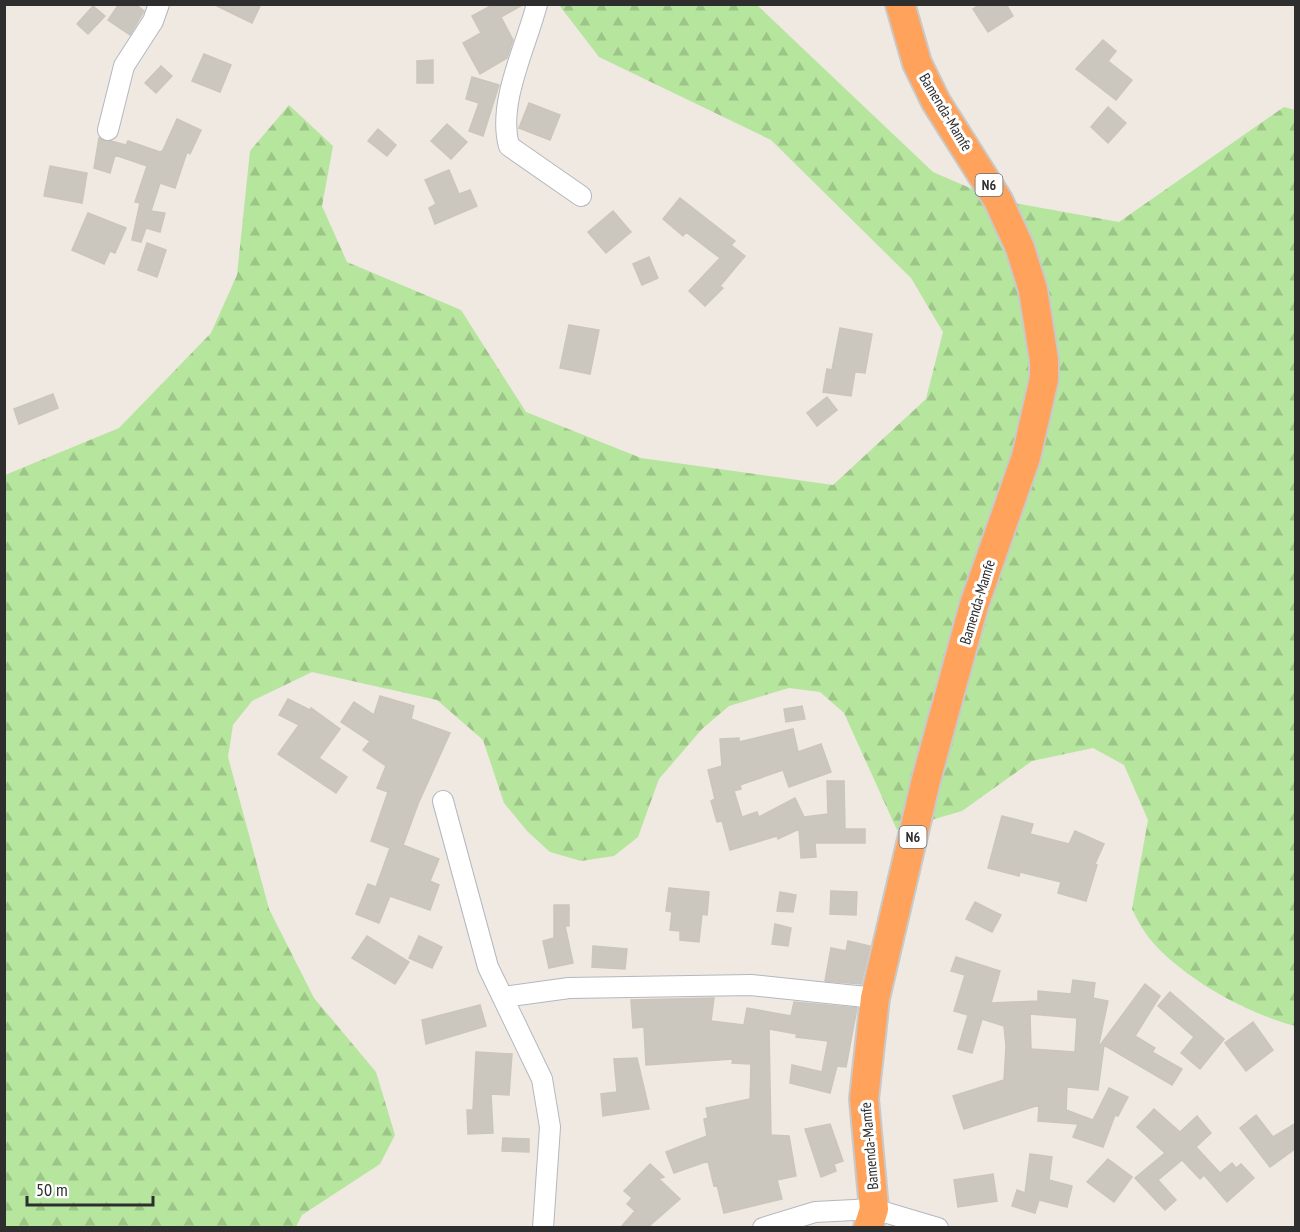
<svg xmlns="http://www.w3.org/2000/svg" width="1300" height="1232" viewBox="0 0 1300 1232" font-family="'PT Sans Narrow',sans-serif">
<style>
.forest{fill:url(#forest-firs)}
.building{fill:#cbc7bf;stroke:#cbc5ba;stroke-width:1.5;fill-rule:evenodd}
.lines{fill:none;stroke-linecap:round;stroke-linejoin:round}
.minor-casing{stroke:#b4b7c1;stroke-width:22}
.highway-casing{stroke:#c9c9c9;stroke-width:32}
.minor{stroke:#fff;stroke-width:20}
.highway{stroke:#ffa35c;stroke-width:28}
.labels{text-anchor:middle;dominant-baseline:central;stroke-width:6;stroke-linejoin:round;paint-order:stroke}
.shield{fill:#fff;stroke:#6d6d6d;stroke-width:1.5}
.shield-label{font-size:14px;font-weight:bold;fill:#2e2e2e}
.street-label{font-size:15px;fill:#2e2e2e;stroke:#fff}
</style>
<defs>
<pattern id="forest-firs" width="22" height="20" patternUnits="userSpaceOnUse" patternTransform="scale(1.5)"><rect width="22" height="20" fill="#b6e59e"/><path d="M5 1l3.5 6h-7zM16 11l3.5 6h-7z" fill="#9dc588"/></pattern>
</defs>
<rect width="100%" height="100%" fill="#efe9e1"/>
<path class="forest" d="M559,5H757L933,172L998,200L1119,222L1284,107L1295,110V1026C1246,1013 1182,978 1149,938C1142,929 1137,919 1132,909L1148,820L1124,765L1093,748L1032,761L962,811L897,830L844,713L820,692L789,688L729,706L702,729L659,779L638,837L614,856L581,861L550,852L527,831L504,803L483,740L437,700L312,672L252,701L233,725L228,757L269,909L314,998L376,1072L395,1135L380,1164L302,1215L296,1227L5,1228V475L119,428L211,333L237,275L250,151L289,105L333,146L322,206L347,262L461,310L526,412L641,458L833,485L926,399L943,332L911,278L771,140L599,57Z"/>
<path class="building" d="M119,4H135L144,11L130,35L108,20Z
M213,4H261L252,23Z
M494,4H524L501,17L513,40L507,58L480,74L463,43L481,33L472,16Z
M981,4H1006L1013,16L988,32L973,9Z
M93,6L105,16L88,34L77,24Z
M1103,40L1116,51L1108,61L1132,80L1116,100L1076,69Z
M204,54L231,65L220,92L192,81Z
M433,60V83H417V61Z
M161,66L172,76L156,93L145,83Z
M472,77L499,85L483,136L469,131L479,103L466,99Z
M529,103L560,115L550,140L519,128Z
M1108,107L1126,123L1108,143L1091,127Z
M177,119L201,130L190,154L187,152L175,188L160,183L151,211L165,213L160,232L146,228L141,242L132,240L140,203L135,202L147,166L115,155L110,173L94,168L99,138L126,145L128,141L160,152L163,150Z
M447,124L467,142L451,159L431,141Z
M378,129L396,145L387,156L368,141Z
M50,166L87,173L82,203L44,196Z
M449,170L459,194L470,190L477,206L435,224L429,208L436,204L425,180Z
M680,198L735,241L731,245L745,256L720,286L723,288L705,306L689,291L720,258L686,232L683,236L663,219Z
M613,211L631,232L606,253L588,232Z
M88,213L126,228L115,253L110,251L104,264L72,250Z
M147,243L166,250L157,277L138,270Z
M649,257L658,278L642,285L633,264Z
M569,325L599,330L590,374L560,368Z
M840,328L872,334L865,373L855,372L851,396L823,392L827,369L832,370Z
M53,394L58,408L19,424L14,409Z
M827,397L837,410L817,426L807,413Z
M380,696L414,706L411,719L450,733L418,804L403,845L439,859L430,881L439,885L430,910L390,896L379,923L356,914L368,884L376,887L390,848L371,841L388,792L377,788L386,766L363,750L370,741L341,722L354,702L374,715Z
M288,699L310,710L311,708L340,729L319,758L347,777L336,793L278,754L299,725L279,715Z
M802,706L805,719L786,722L784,709Z
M793,729L798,752L821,744L831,772L789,787L783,770L740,785L741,789L734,791L742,817L757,812L759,817L795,798L804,817L828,814L827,781H844L845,829H865V843H815L816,857L801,858L799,829L778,839L777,836L730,850L722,821L717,822L711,801L715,799L708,770L722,766L720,739L739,738V742Z
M1002,816L1033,824L1030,834L1069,844L1075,831L1104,844L1095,864L1097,865L1086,901L1058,893L1061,882L1020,872L1019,876L988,868Z
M669,888L709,892L707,915L702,914L699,942L680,940V931L670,930L672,912L666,911Z
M831,891L857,892L856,915L830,914Z
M780,892L796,895L793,912L777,911Z
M975,902L1001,915L992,932L966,919Z
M554,905H569V926H565L573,963L549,968L543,941L554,938Z
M775,924L791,928L788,946L772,944Z
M367,936L409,962L395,984L352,958Z
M419,936L442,947L432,968L409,958Z
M848,941L870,946L861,984L825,981L831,948L846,951Z
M593,946L627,949L625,969L592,967Z
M956,957L1000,971L991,1003L1038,1001V991L1071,994L1073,980L1095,983L1093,998L1108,1001L1098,1048L1145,984L1160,996L1135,1036L1155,1048L1152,1052L1182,1069L1172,1085L1104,1045L1098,1090L1067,1087L1066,1110L1093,1120L1109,1088L1128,1097L1118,1116L1115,1115L1103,1147L1073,1137L1078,1124L1038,1121L1039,1105L964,1129L953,1096L1004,1080L1006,1046L1004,1026L982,1019L972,1053L958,1049L968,1015L954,1011L965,975L951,971ZM1030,1014L1077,1018L1075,1052L1031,1049Z
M1170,992L1224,1039L1200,1069L1181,1053L1194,1037L1158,1006Z
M714,998L711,1021L744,1025L747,1008L791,1016L794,1002L857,1008L846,1067L837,1066L830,1093L790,1083L792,1065L822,1072L828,1041L796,1037L797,1034L769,1029L771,1135L789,1136L796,1176L777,1180L782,1199L724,1213L717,1185L714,1186L708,1161L674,1173L666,1152L707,1136L704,1119L708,1118L706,1108L750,1099L751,1064L732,1063L733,1059L646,1065L644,1027L633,1028L631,1000Z
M480,1005L486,1026L426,1044L422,1020Z
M1253,1022L1273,1050L1246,1071L1225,1043Z
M476,1052L512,1054L509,1095L491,1094L493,1133L468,1134L467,1110H473Z
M637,1058L649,1109L603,1116L601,1094L617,1092L614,1059Z
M1154,1109L1180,1132L1197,1116L1211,1133L1196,1147L1220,1173L1232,1163L1236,1168L1241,1164L1254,1178L1227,1202L1204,1175L1200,1179L1182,1160L1158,1180L1176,1200L1165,1210L1135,1178L1165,1153L1137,1127Z
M1256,1115L1273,1137L1296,1123V1148L1270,1167L1240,1128Z
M830,1124L843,1161L834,1164L836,1171L821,1177L805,1129Z
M503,1138L529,1139V1152L502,1151Z
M1030,1154L1052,1157L1049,1180L1072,1186L1067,1207L1039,1200L1035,1213L1012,1206L1017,1190L1025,1193Z
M1108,1159L1132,1177L1114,1202L1087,1182Z
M650,1164L664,1177L659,1179L680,1199L648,1227H621L635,1211L627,1204L632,1198L624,1191Z
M993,1174L997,1201L958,1207L954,1180Z"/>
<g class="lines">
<g class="minor-casing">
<path id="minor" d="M537,4C526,47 497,103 509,146L581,196
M108,130L124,66L153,21L159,4
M443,801L488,967L542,1079L550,1127L543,1228
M504,997L569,988L751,985L875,998
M763,1228L815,1212L874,1209L938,1228"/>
</g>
<g class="highway-casing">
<path id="highway" d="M868,1228L874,1209L864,1099L875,998L926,780L974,605L1026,457L1044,379V360L1033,290L1020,248L998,200L936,102L917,63L900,4"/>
</g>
<use href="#minor" class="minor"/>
<use href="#highway" class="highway"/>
</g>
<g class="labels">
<g class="shield">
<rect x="975.5" y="174" width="27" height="22" rx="4.5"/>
<rect x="899.5" y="826" width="27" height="22" rx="4.5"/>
</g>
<g class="shield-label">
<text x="989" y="185">N6</text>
<text x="913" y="837">N6</text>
</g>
<g class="street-label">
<text transform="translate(946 112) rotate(59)">Bamenda-Mamfe</text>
<text transform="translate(977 602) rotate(-73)">Bamenda-Mamfe</text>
<text transform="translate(869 1146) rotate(-95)">Bamenda-Mamfe</text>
</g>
</g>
<rect width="1300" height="1232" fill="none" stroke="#2e2e2e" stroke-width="12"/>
<path d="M27 1196v9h126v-9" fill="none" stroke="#2e2e2e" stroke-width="3"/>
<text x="36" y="1196" font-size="18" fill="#2e2e2e" stroke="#ffffff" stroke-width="4.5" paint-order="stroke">50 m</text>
</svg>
